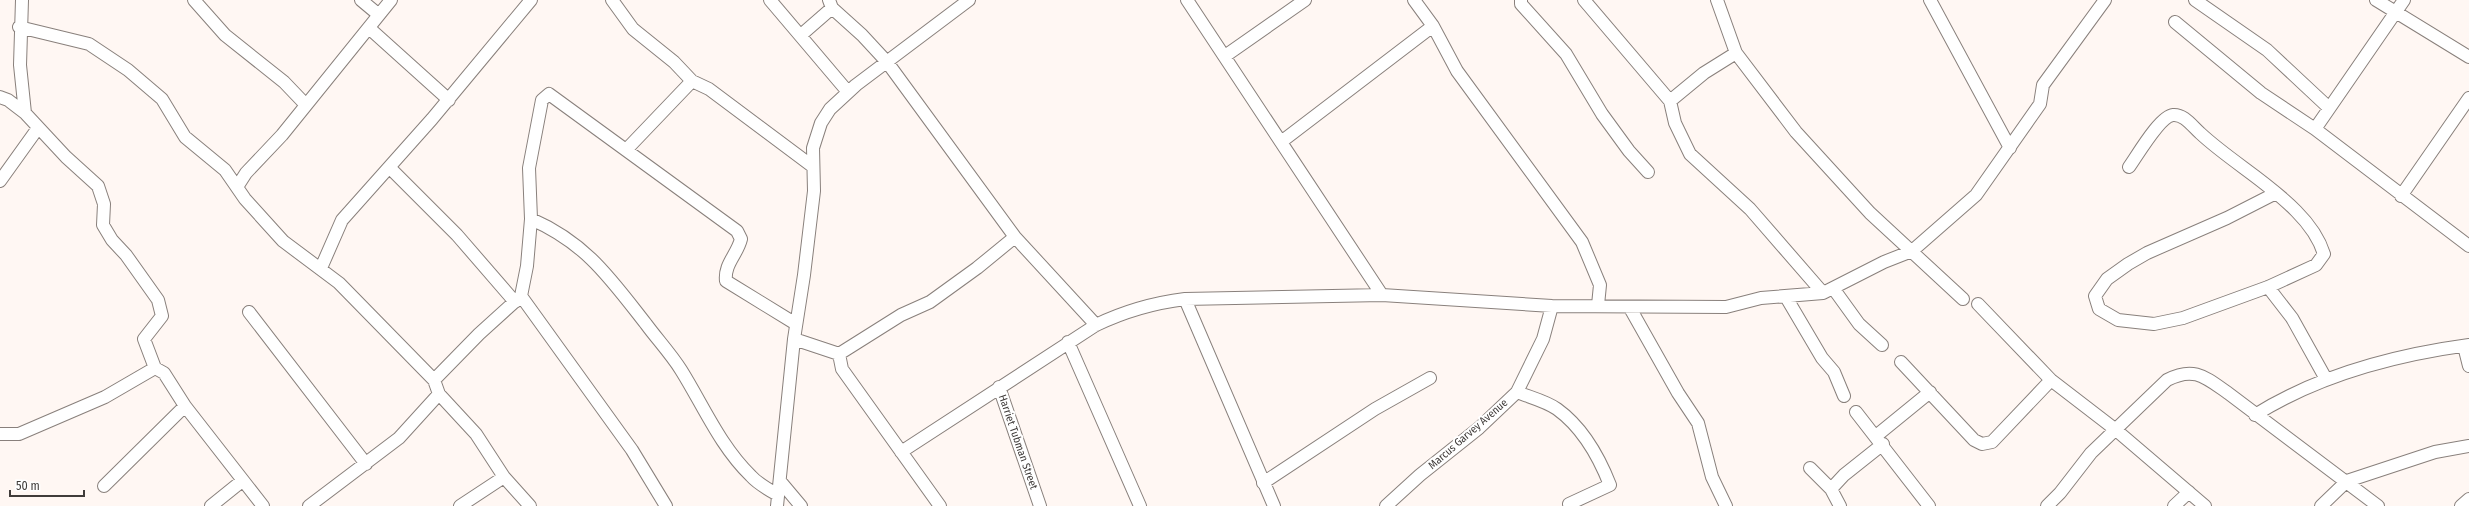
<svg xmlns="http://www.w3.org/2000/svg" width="2469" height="506" viewBox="0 0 2469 506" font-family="'Fira Sans Condensed',sans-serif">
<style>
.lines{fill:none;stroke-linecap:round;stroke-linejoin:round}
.minor-casing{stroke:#89807c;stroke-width:14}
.minor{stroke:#fff;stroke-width:12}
.labels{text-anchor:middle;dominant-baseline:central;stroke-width:4;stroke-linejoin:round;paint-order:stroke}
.street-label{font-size:11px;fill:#403c3a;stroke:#fff}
</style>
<rect width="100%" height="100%" fill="#fff7f3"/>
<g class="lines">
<g class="minor-casing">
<path id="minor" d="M22,0L20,65L25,113
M194,0L225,35L284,82L306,105
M361,0L379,15
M612,0L633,29L674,62L692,81L709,89L812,166
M770,0L848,92
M829,0L832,8L862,35L887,62L1015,237L1096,325
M1187,0L1382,295
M1414,0L1433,26L1457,71L1582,242L1600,285L1598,305
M1521,0V4L1566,54L1602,114L1629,151L1648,172
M1584,0L1670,101L1675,123L1690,154L1750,209L1823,293
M1717,0L1736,53L1796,132L1870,213L1963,299
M1930,0L2010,148
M2195,0L2267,50L2328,107
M2376,0L2469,57
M2175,22L2261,93L2315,129L2469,246
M19,27L89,44L128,70L162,99L185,137L225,170L245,199L283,241L339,283L434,380L439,394L476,434L504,477L530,506
M369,28L449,100
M801,35L832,8
M1225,56L1305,0
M0,97L8,100L25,113L66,157L98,186L104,204L103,225L112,240L126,255L158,300L162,316L144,339L155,368L105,397L19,434H0
M1670,101L1704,73L1736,53
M2315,129L2404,0
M1281,142L1433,26
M626,150L692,81
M2129,167C2137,156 2160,116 2173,115C2184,114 2192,126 2200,133C2230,161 2267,181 2296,211C2308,223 2319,238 2324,254L2316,265L2268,287L2183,318L2154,324L2118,320L2099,309L2095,296L2107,279L2128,264L2147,253L2227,218L2276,193
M390,168L457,235L515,302
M0,181L38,128
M237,187L246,173L282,135L391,0
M2401,196L2469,98
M531,219C586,243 610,278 646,324C657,339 671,354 681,370C703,405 720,446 751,476C758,484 769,490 778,495
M321,268L342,220L432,119L531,0
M2268,287L2292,318L2326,379
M1833,288L1859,324L1882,345
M521,296L632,450L666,506
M1786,297L1822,358L1834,372L1844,396
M1185,299L1274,506
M1978,304L2051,380L2116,430L2205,506
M1630,308L1678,393L1698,423L1712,477L1726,506
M249,312L366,464
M794,339L839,354L901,315L930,302L977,268L1015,237
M1068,342L1140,506
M2464,346L2469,366
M839,354L842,369L940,506
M1901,362L1974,440L1982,444L1992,442L2051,380
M155,368L164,373L185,406L263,506
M434,380L479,334L521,296L527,266L531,219L529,168L542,100L549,94L737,231L741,239C737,255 724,264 726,281L796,324
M999,387L1040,506
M1517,392C1529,397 1546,401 1557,409C1582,427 1599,457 1610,485L1569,504
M1856,412L1929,506
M2255,415C2319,375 2395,355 2469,345
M1876,436L1930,392
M901,452L1096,325C1125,311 1153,303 1185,299L1382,295L1552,306L1726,307L1761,298L1823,293L1884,262L1912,251L1976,195L2040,104L2043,85L2105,0
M1810,468L1831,489L1840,506
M780,481L801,506
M1263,483L1375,409L1430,378
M104,486L185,406
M1831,489L1844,475L1883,444
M211,506L242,481
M309,506L399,438L439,394
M460,506L504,477
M777,506L794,339L804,275L814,191L813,148L821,123L830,109L856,85L969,0
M1386,506L1420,475L1479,428L1517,392L1543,339L1552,306
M2047,506L2060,493L2091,453L2167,380C2194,366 2205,377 2228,393L2378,506
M2174,506L2189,492
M2321,506L2347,481L2435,452L2469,446
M2461,506L2469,499"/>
</g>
<use href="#minor" class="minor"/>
</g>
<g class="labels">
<g class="street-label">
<text transform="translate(1468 434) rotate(-41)">Marcus Garvey Avenue</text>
<text transform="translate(1018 442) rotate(71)">Harriet Tubman Street</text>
</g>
</g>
<path d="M10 490v6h74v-6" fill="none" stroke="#403c3a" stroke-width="2"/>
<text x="16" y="490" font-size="12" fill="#403c3a" stroke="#ffffff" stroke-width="3" paint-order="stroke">50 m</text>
</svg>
